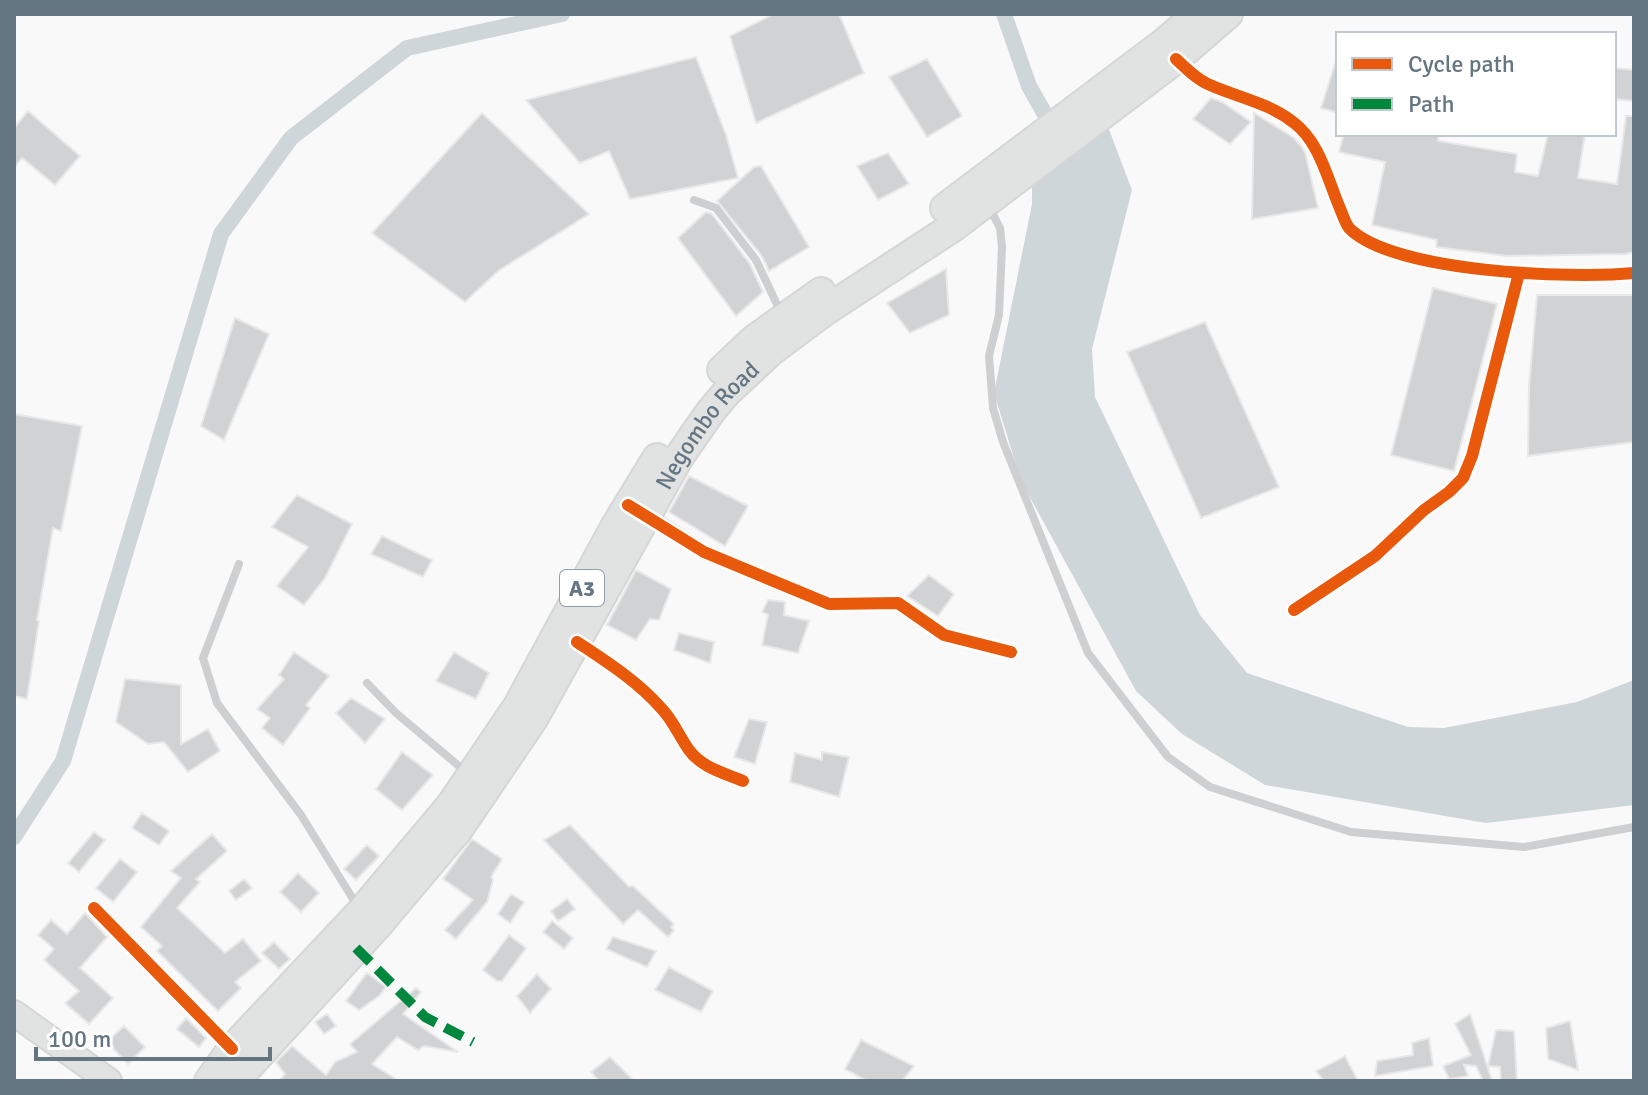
<svg xmlns="http://www.w3.org/2000/svg" width="1648" height="1095" viewBox="0 0 1648 1095" font-family="Signika,sans-serif">
<style>
.water{fill:#ced6d9}
.lines{fill:none;stroke-linecap:round;stroke-linejoin:round}
.canal{stroke:#ced6d9;stroke-width:16}
.building{fill:#d0d2d3;stroke:#e8e8e8;stroke-width:2}
.primary-casing{stroke:#d5d6d7;stroke-width:28}
.highway-casing{stroke:#d5d6d6;stroke-width:32}
.lane{stroke:#cecfd0;stroke-width:8}
.street{stroke:#cecfd0;stroke-width:16}
.primary{stroke:#e1e2e2;stroke-width:24}
.highway{stroke:#e1e2e2;stroke-width:28}
.quiet{stroke:#00873e;stroke-width:10;stroke-dasharray:20 10;stroke-linecap:butt}
.cycleway-casing{stroke:#fff;stroke-width:17}
.cycleway{stroke:#e8590c;stroke-width:12}
.labels{text-anchor:middle;dominant-baseline:central;stroke-width:8;stroke-linejoin:round;paint-order:stroke}
.shield{fill:#fff;stroke:#939fa8;stroke-width:2}
.shield-label{font-size:22px;font-weight:bold;fill:#657683}
.street-label{font-size:24px;fill:#657683;stroke:#fff}
</style>
<rect width="100%" height="100%" fill="#f9f9f9"/>
<path class="water" d="M1108,127L1132,190L1092,349L1095,397L1200,615L1247,673L1408,727L1444,728L1577,702L1634,680V805L1486,823L1265,785L1182,734L1136,691L1021,481L994,393L1032,204V184Z"/>
<g class="lines">
<path class="canal" d="M1004,14L1029,86L1055,132
M14,837L63,761L221,234L291,138L407,48L562,14"/>
</g>
<path class="building" d="M774,14H839L864,73L756,123L730,36Z
M696,57L726,135L738,178L630,199L609,151L580,163L526,100Z
M927,59L962,116L927,137L889,77Z
M1335,64H1338V113L1321,108Z
M1614,68L1634,70V101L1614,99Z
M1211,98L1222,102L1251,122L1230,144L1193,119Z
M28,111L80,156L55,185L22,158L14,168V128Z
M482,113L589,214L498,271L465,302L372,233Z
M1254,113L1294,138L1300,145L1305,152L1318,208L1252,219Z
M1626,116H1634V252L1626,254L1507,256L1436,247L1437,240L1372,225L1385,162L1339,152L1344,134H1439L1438,141L1517,154L1515,172L1538,176L1548,134H1585L1578,178L1617,184Z
M888,153L909,184L878,200L857,166Z
M761,166L809,247L769,271L762,256L717,201L754,167Z
M706,212L712,214L750,264L763,292L736,316L678,238Z
M946,269L949,315L910,333L887,303Z
M1433,288L1497,304L1454,471L1391,455Z
M1537,295H1634V442L1528,456L1529,387Z
M235,318L269,334L224,440L201,426Z
M1205,322L1279,487L1201,518L1127,352Z
M14,414L82,426L61,531L53,528L37,620L39,621L27,699L14,696Z
M689,476L748,506L725,546L669,512Z
M297,495L352,524L325,578L304,605L277,586L308,547L272,527Z
M382,536L432,560L423,577L371,554Z
M636,570L671,589L659,620L650,619L636,640L607,625Z
M929,575L954,594L938,616L907,596Z
M768,600L785,602L784,615L809,621L798,653L762,645L768,615L762,612Z
M679,633L714,642L710,663L674,650Z
M294,652L329,676L306,705L310,708L283,745L262,728L270,718L257,709L284,679L279,675Z
M454,652L489,673L476,699L436,681Z
M125,679L181,685V744L208,729L220,751L188,772L164,742L148,744L116,722Z
M351,698L385,719L365,743L336,713Z
M749,719L767,722L755,764L734,757Z
M402,752L433,775L402,810L376,789Z
M822,752L849,757L839,797L790,782L795,753L822,760Z
M142,813L169,831L159,845L132,828Z
M570,825L629,887L633,886L674,924L671,927L674,930L668,937L638,910L623,924L544,840Z
M94,832L105,840L79,872L68,863Z
M212,834L227,851L196,879L200,882L177,908L225,953L243,939L261,961L235,982L241,988L218,1011L157,951L162,946L141,927L181,878L171,871Z
M472,839L502,859L491,877L493,880L487,902L456,939L445,930L473,900L443,879Z
M367,845L379,856L356,880L344,869Z
M120,859L137,872L113,902L96,888Z
M298,873L319,893L301,912L280,892Z
M244,879L252,888L236,900L229,891Z
M511,894L524,902L510,923L498,914Z
M567,899L575,909L558,921L551,911Z
M85,913L107,937L80,968L113,998L89,1024L65,1003L79,991L44,960L54,949L38,935L51,920L67,934Z
M552,921L573,938L564,949L543,932Z
M509,935L526,948L502,981H497L483,970Z
M613,937L656,951L647,967L606,949Z
M274,942L290,959L279,969L262,953Z
M669,967L713,991L701,1012L655,990Z
M367,973L386,987L379,996L359,1010L346,1001Z
M537,974L551,989L530,1013L517,996Z
M416,988L421,992L403,1014L458,1052L424,1046L418,1050L397,1037L372,1064L399,1081H279L285,1074L276,1062L292,1046L326,1075L335,1062L357,1052L350,1044Z
M327,1014L336,1026L324,1034L315,1022Z
M1470,1014L1485,1059L1492,1081H1483L1476,1066L1464,1065L1468,1076L1449,1079L1443,1066L1471,1055L1455,1024Z
M186,1018L206,1038L199,1047L177,1029Z
M1570,1021L1578,1070L1548,1059L1546,1028Z
M124,1026L145,1047L128,1064L107,1042Z
M1496,1030L1514,1031L1517,1081H1501L1500,1067L1488,1066Z
M1429,1038L1433,1066L1375,1076L1377,1061L1413,1055L1412,1043Z
M861,1040L914,1066L902,1081H867L845,1069Z
M1345,1056L1358,1081H1324L1316,1071Z
M610,1057L634,1081H599L591,1072Z"/>
<g class="lines">
<g class="primary-casing">
<path id="primary" d="M14,1013L109,1081"/>
</g>
<g class="highway-casing">
<g id="highway">
<path d="M945,208L1164,43L1198,14"/>
<path d="M722,370L755,339L821,292"/>
<path d="M209,1081L232,1049L361,912L451,805L518,706L615,527L657,458"/>
<path id="s1" d="M235,1081L376,927L457,831L533,719L679,457L711,411L727,392L771,351L826,310L953,227L1176,59L1228,14"/>
</g>
</g>
<path class="lane" d="M694,200L716,208L756,260L781,313
M988,205L1000,228L1002,247L999,315L989,356L993,408L1003,442L1088,653L1168,757L1210,787L1351,832L1524,847L1634,827
M239,564L203,658L217,703L301,815L358,907
M367,683L396,713L466,772"/>
<path class="street" d="M1176,59C1186,68 1197,80 1210,85C1237,97 1269,103 1293,122C1319,141 1327,177 1339,206C1342,213 1345,223 1349,228C1393,273 1573,279 1634,273
M641,511L704,552L829,604L898,603L944,635L1011,652
M1294,610L1375,556L1424,510L1449,492L1463,478L1472,456L1519,273
M577,642C607,662 637,681 661,708C673,720 679,736 689,750C701,767 724,773 743,781
M94,908L232,1049"/>
<use href="#primary" class="primary"/>
<use href="#highway" class="highway"/>
<path class="quiet" d="M356,948L425,1017L473,1042"/>
<g class="cycleway-casing">
<path id="cycleway" d="M1176,59C1186,68 1197,80 1210,85C1237,97 1269,103 1293,122C1319,141 1327,177 1339,206C1342,213 1345,223 1349,228C1393,273 1573,279 1634,273
M628,505L704,552L829,604L898,603L944,635L1011,652
M1294,610L1375,556L1424,510L1449,492L1463,478L1472,456L1519,273
M577,642C607,662 637,681 661,708C673,720 679,736 689,750C701,767 724,773 743,781
M94,908L232,1049"/>
</g>
<use href="#cycleway" class="cycleway"/>
</g>
<g class="labels">
<rect class="shield" x="560" y="570" width="44" height="36" rx="6"/>
<g class="shield-label">
<text x="582" y="588">A3</text>
</g>
<g class="street-label">
<text stroke="none"><textPath href="#s1" startOffset="812">Negombo Road</textPath></text>
</g>
</g>
<rect width="1648" height="1095" fill="none" stroke="#657683" stroke-width="32"/>
<rect x="1336" y="32" width="280" height="104" fill="#ffffff" stroke="#c1c8cd" stroke-width="2"/>
<rect x="1352" y="58" width="40" height="12" fill="#e8590c" stroke="#c1c8cd" stroke-width="2"/>
<text x="1408" y="72" font-size="24" fill="#657683">Cycle path</text>
<rect x="1352" y="98" width="40" height="12" fill="#00873e" stroke="#c1c8cd" stroke-width="2"/>
<text x="1408" y="112" font-size="24" fill="#657683">Path</text>
<path d="M36 1047v12h234v-12" fill="none" stroke="#657683" stroke-width="4"/>
<text x="48" y="1047" font-size="24" fill="#657683" stroke="#ffffff" stroke-width="6" paint-order="stroke">100 m</text>
</svg>
